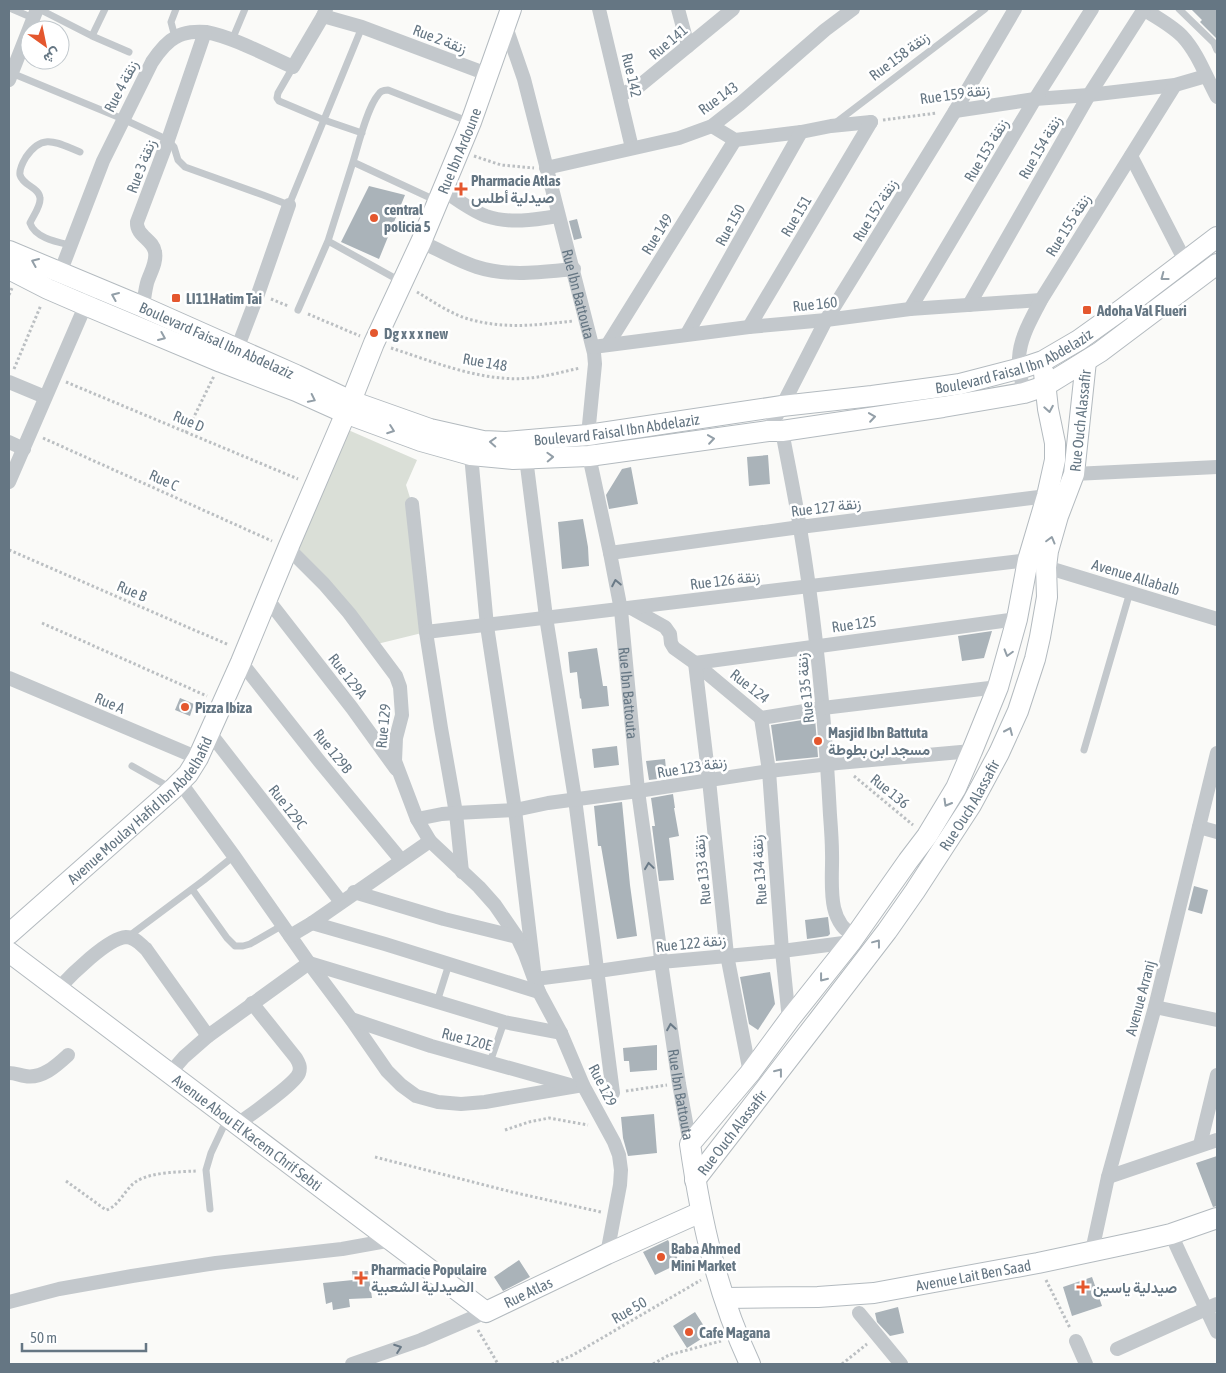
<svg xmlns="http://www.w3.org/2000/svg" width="1226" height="1373" viewBox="0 0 1226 1373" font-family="'Asap Condensed',Vazirmatn,sans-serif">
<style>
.green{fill:#dadfd7}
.building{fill:#aab3b9}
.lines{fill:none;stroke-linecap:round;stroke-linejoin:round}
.secondary-casing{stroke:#b3babf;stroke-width:22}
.path{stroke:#bbbfc2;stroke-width:3;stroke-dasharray:2.5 2.5;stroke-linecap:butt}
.lane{stroke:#c3c8cc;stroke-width:7}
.street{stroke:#c3c8cc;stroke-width:14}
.secondary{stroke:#fff;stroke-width:20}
.oneway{stroke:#939fa8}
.oneway2{stroke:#6a7a87}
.poi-dot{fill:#e4572e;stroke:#fff;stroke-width:2}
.labels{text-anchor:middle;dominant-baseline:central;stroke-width:5;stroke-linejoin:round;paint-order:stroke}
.street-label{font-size:15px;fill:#657683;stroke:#fff}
.poi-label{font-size:15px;font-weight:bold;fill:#657683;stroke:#fff;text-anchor:start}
</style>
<rect width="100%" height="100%" fill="#fafaf8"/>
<path class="green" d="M346,429L417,460L406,485L412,504L426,632L373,645L288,548Z"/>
<path class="building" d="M1191,9H1217V39L1200,22L1202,20Z
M369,186L405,195L379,259L341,242Z
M577,219L582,238L574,240L569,221Z
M768,455L770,484L749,486L747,457Z
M631,467L638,504L609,509L606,495L622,469Z
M583,519L588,547L589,566L562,569L558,522Z
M992,631L984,658L962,661L958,636Z
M597,648L603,686H607L609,706L582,709L581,698L580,699L577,672L570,673L568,652Z
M180,698L194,704L190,716L175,710Z
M815,718L818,757L776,761L771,725Z
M617,746L619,765L594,768L592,749Z
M665,759L667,778L649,780L646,761Z
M673,794L675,808H674L679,836L669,838L674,880L659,881L652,826H655L651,798Z
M622,802L630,885L637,936L617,939L601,846H598L594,806Z
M1194,886L1208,890L1202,914L1188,910Z
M828,917L830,934L828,936L807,939L805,920Z
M770,972L775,1004L758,1030L749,1024L740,977Z
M657,1045V1070L630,1072L629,1061H624L623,1048Z
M654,1114L657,1153L628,1156L623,1138L621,1117Z
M1217,1156V1206L1213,1207L1196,1163Z
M668,1240L680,1263L655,1275L643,1252Z
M519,1260L530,1277L503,1291L494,1277Z
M352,1271H368L372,1298L349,1299L350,1307L333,1310L332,1302L326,1304L323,1283L353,1280Z
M1092,1277L1102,1306L1072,1316L1063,1287Z
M898,1307L904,1333L890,1336L877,1322L875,1313Z
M695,1312L709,1334L687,1348L673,1326Z"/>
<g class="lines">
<g class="secondary-casing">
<g id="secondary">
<path id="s2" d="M9,251L143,307L296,375L351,401L430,429L483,441L506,442L588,435L782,406L872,396L939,387L960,384L1025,367L1043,361L1079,340L1121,310L1217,237"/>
<path d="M9,269L48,289L85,305L221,362L296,391L345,413L421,441L471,455L513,459L589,456L768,431H782L943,407L1024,393L1045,386L1100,352L1217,264"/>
<path id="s3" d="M9,934L173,789L188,774L198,758L241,662L288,548L351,401L374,343L421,242L471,122L511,9"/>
<path id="s4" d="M9,952L486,1312L607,1254L701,1212"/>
<path id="s5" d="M695,1180L817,1022L887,931L915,891L971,805L999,753L1018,711L1035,659L1040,637L1047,597L1046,567L1048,551L1058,516L1074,474L1086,361"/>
<path id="s6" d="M725,1298L818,1297L874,1293L1038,1263L1141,1241L1171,1234L1217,1218"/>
<path d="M750,1364C717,1293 701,1221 690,1144L750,1073L789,1020L851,942L908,861L927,836L956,788L972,751L998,687L1017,619L1028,560L1047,496L1055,460V443L1048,409L1044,373"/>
</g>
</g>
<path class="path" d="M883,120L937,113
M474,156L501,165L534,168
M417,292C434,302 452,315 472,320C506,329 539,325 573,321
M9,295L12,288
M271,299L288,306
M308,314L360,336
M391,348C438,363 488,385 538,377C552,375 566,371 580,368
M14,369L41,305
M66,382L298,479
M186,433L214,376
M43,438L272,541
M9,550L229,645
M42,623L207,696
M854,776L913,825
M626,1091L667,1085
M505,1130L529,1122L549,1118L588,1125
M375,1157L512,1192L601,1212
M66,1181L106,1210C119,1207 125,1188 137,1181C152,1172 178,1172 196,1171
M1046,1280L1070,1328
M478,1330L498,1364
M552,1364L573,1355L701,1280
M653,1364L669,1355L721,1341
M842,1364L867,1344"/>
<path class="lane" d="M12,9L33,18
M39,9L92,36L129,52
M1179,9L1214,43L1217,50
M92,36L105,9
M175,37L171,22L176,9
M232,40L245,9
M293,67L278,93L277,98L279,101L324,120L362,133
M9,72L123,119L168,140L174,147L178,160L185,167L263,195L289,205L362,27
M834,124L985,9
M353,162L328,241L400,281
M437,201L353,162C358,146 367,108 378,95C380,91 383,90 388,90L470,122
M70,245C57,242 35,238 30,223C33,216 41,206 40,198C39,187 23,186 20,175C19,169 23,162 26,157C43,132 57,143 80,152
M298,310L328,241
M1084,750L1130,592
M132,766L171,788
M192,889L227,938L235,946H243L250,944L283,925
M129,936L204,880L234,856
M437,1002L449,964
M490,1062L504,1022
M210,1209L206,1170L211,1153L227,1119"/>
<g class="street">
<path d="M599,9L632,148"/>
<path d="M678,9L688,46"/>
<path d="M1143,9C1156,17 1171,25 1182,36C1198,53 1206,77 1217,97"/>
<path d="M323,16L362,27L487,74"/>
<path id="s1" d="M505,24L524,79L594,353L595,364L588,435L589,456L610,553L621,610L638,791L660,949L661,962L679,1084L690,1144"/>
<path d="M9,80L37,9"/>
<path d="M620,95L638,87L733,9"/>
<path d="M955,111L1035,99L1089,95L1175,85L1206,76"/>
<path d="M712,126L735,140L801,132L831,126L871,122"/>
<path d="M1131,156L1185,261"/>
<path d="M546,168L679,138L712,126L740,104L825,30L853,9"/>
<path d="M443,190C456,199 470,210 486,216C509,224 534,220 558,216"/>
<path d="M421,242C440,250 458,261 477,267C508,277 542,272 574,269"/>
<path d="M60,273L103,161L152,62C158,53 166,42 176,37C184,32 197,31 206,32C233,37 268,56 293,67L323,16L326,9"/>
<path d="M969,305L1089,95L1144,9"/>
<path d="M143,307C144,299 145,291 147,283C150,273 157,263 155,252C153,239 136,236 137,222L168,140L205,32"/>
<path d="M910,309L1035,99L1092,9"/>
<path d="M749,327L871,122"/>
<path d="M687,334L801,132"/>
<path d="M608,344L735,140"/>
<path d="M593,347L749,327L826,320L910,309L1041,300"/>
<path d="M237,349L258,294L289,205"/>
<path d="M9,382L45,397"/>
<path d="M1024,393C1022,381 1018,370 1019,358C1020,337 1032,318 1041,300L1175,85"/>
<path d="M768,431L782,406L826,320L955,111L1015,9"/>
<path d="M782,431C788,463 795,496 800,528C816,623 825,719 830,815C831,828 832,841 832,853C833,880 825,922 855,936"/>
<path d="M9,442L24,449"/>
<path d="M471,455L487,626L515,810L535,979L598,971L661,962L782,951L851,942"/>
<path d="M526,458L546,617L575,799L613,1093"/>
<path d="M1074,474L1217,467"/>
<path d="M9,482L89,297"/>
<path d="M412,504L426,632L441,728L456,813L462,872"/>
<path d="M288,548L324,584L349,613L396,676L400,687L402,715L396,738L395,761L417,819L430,841L479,887L495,905L517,937L525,954L539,992L561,1033L583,1085L614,1142L619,1155L621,1170L620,1185L607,1254"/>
<path d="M610,553L800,527L1047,496"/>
<path d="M1046,567L1217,619"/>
<path d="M268,600L352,708L396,769"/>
<path d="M631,608L665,627L670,634L671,643L674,648L695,663L761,718L823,708L998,687"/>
<path d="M426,632L1028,560"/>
<path d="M241,662L320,762L401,860"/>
<path d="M9,678L198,758"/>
<path d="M761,718L769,771L782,951L789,1020"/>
<path d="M210,733L341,902"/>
<path d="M180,782L234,856L309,963L351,1019L387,1071L401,1085L416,1096L438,1102L461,1104L485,1102L583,1085"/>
<path d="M417,819L442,814L456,813L515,810L548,803L638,791L769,771L838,763L972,751"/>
<path d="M1199,827L1217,832"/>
<path d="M354,892L444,919L517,937"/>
<path d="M312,923L385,944L539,992"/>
<path d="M290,936L312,923L430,841"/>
<path d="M58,989C71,975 108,938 126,937C135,937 140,944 146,949L208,1036L309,963L504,1022L561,1033"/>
<path d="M1155,1007L1217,1020"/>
<path d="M351,1019L431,1046L570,1085"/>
<path d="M9,1073C15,1073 19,1075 25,1076C42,1079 56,1066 68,1055"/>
<path d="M170,1073L184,1057L208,1036"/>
<path d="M750,1073L727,955L709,780L695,663L1017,619"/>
<path d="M238,1124C250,1115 295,1084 299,1073C301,1067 299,1063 296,1058L252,1003"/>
<path d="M1200,1145L1217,1075"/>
<path d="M1108,1177L1217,1140"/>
<path d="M1171,1234L1181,1256L1217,1332"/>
<path d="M1092,1251L1108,1177L1155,1007L1217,753"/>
<path d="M9,1302L59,1289L132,1276L216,1263L342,1249L392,1240"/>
<path d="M859,1313L901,1364"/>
<path d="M1076,1341L1086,1364"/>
<path d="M1117,1349L1217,1304"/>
<path d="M352,1364L421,1340L486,1312"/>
</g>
<use href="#secondary" class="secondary"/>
</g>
<defs><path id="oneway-chevron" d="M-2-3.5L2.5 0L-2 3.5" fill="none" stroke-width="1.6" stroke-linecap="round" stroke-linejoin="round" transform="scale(1.25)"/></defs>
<g class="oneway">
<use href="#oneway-chevron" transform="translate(35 262) rotate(-157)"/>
<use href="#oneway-chevron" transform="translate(1164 277) rotate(143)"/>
<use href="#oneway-chevron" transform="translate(115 296) rotate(-157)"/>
<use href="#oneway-chevron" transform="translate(162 337) rotate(23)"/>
<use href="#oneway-chevron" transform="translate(312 399) rotate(26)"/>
<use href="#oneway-chevron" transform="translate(1049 409) rotate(80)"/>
<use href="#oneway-chevron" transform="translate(872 417) rotate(-8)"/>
<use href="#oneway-chevron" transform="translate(391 430) rotate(20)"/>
<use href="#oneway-chevron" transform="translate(711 439) rotate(-8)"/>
<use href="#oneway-chevron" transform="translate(493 442) rotate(-177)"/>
<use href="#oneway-chevron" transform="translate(550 457) rotate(-2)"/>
<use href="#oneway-chevron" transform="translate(1051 540) rotate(-75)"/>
<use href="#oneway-chevron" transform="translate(1008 653) rotate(106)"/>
<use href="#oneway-chevron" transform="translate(1009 731) rotate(-66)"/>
<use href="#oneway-chevron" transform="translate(947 803) rotate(120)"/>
<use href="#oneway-chevron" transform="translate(877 943) rotate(-53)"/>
<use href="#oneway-chevron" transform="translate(823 978) rotate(128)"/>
<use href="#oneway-chevron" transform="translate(779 1072) rotate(-52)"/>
</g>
<g class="oneway2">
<use href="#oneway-chevron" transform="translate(616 583) rotate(-101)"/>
<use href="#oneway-chevron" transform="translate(649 866) rotate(-98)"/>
<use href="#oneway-chevron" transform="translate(671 1027) rotate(-99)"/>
<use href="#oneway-chevron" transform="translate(398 1348) rotate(-20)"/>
</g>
<g class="poi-dot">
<path d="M458.5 181.5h5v5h5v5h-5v5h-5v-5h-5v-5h5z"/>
<circle cx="374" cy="218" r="5"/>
<rect x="171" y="293" width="10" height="10" rx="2.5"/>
<rect x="1082" y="305" width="10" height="10" rx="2.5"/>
<circle cx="374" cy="333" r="5"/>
<circle cx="185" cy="707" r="5"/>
<circle cx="818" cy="741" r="5"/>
<circle cx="661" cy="1257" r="5"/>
<path d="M358.5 1270.5h5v5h5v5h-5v5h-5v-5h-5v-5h5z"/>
<path d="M1080.5 1279.5h5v5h5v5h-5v5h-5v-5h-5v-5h5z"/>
<circle cx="689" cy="1332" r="5"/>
</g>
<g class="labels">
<g class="street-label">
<text transform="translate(440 39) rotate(21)">Rue 2 زنقة</text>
<text transform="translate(668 42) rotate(-40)">Rue 141</text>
<text transform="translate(899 56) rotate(-37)">Rue 158 زنقة</text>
<text transform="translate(632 75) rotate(77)">Rue 142</text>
<text transform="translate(121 86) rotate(-63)">Rue 4 زنقة</text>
<text transform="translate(955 94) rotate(-8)">Rue 159 زنقة</text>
<text transform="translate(718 98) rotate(-36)">Rue 143</text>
<text transform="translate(1040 147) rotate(-60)">Rue 154 زنقة</text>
<text transform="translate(986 150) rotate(-59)">Rue 153 زنقة</text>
<text stroke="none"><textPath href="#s3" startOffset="920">Rue Ibn Ardoune</textPath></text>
<text transform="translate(141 166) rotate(-69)">Rue 3 زنقة</text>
<text transform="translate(875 210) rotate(-58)">Rue 152 زنقة</text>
<text transform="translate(796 216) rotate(-59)">Rue 151</text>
<text transform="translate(730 225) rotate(-61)">Rue 150</text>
<text transform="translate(1068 225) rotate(-58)">Rue 155 زنقة</text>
<text transform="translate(657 234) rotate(-58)">Rue 149</text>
<text stroke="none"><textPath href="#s1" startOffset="280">Rue Ibn Battouta</textPath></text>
<text transform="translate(815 304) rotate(-6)">Rue 160</text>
<text stroke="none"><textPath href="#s2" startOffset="226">Boulevard Faisal Ibn Abdelaziz</textPath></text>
<text stroke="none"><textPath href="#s2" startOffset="1051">Boulevard Faisal Ibn Abdelaziz</textPath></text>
<text transform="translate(485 362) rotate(10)">Rue 148</text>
<text stroke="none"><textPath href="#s5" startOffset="870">Rue Ouch Alassafir</textPath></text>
<text transform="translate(189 421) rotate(23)">Rue D</text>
<text stroke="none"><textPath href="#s2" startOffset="646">Boulevard Faisal Ibn Abdelaziz</textPath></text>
<text transform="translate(164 480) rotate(24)">Rue C</text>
<text transform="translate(826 507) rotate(-7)">Rue 127 زنقة</text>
<text transform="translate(1136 577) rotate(17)">Avenue Allabalb</text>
<text transform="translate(725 580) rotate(-7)">Rue 126 زنقة</text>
<text transform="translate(132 591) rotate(23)">Rue B</text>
<text transform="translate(854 624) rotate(-8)">Rue 125</text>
<text transform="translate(348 676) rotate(52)">Rue 129A</text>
<text transform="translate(750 686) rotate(38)">Rue 124</text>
<text transform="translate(805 688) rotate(-96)">Rue 135 زنقة</text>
<text stroke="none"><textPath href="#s1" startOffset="685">Rue Ibn Battouta</textPath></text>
<text transform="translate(110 703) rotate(23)">Rue A</text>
<text transform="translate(383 726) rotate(-84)">Rue 129</text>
<text transform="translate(333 751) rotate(51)">Rue 129B</text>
<text transform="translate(692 767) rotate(-9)">Rue 123 زنقة</text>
<text transform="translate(890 791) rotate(39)">Rue 136</text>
<text stroke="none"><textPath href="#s5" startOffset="465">Rue Ouch Alassafir</textPath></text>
<text transform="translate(288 807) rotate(52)">Rue 129C</text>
<text stroke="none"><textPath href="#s3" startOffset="181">Avenue Moulay Hafid Ibn Abdelhafid</textPath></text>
<text transform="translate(702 870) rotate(-96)">Rue 133 زنقة</text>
<text transform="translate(759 870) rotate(-94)">Rue 134 زنقة</text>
<text transform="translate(691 943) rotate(-6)">Rue 122 زنقة</text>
<text transform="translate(1140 998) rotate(-75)">Avenue Arranj</text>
<text transform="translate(467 1039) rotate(15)">Rue 120E</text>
<text transform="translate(603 1085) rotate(63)">Rue 129</text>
<text stroke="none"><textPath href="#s1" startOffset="1090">Rue Ibn Battouta</textPath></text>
<text stroke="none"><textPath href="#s4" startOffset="299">Avenue Abou El Kacem Chrif Sebti</textPath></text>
<text stroke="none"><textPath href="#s5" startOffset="60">Rue Ouch Alassafir</textPath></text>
<text stroke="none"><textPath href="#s6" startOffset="250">Avenue Lait Ben Saad</textPath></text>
<text stroke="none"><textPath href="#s4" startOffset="644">Rue Atlas</textPath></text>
<text transform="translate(629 1310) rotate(-30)">Rue 50</text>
</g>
<g class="poi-label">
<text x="471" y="180">Pharmacie Atlas<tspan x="471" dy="17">صيدلية أطلس</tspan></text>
<text x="384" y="209">central<tspan x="384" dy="17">policia 5</tspan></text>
<text x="186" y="298">LI11Hatim Tai</text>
<text x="1097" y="310">Adoha Val Flueri</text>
<text x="384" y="333">Dg x x x new</text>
<text x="195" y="707">Pizza Ibiza</text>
<text x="828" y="732">Masjid Ibn Battuta<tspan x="828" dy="17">مسجد ابن بطوطة</tspan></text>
<text x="671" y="1248">Baba Ahmed<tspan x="671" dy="17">Mini Market</tspan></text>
<text x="371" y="1269">Pharmacie Populaire<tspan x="371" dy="17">الصيدلية الشعبية</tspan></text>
<text x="1093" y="1287">صيدلية ياسين</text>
<text x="699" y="1332">Cafe Magana</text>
</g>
</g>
<rect width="1226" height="1373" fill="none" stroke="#657683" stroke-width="20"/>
<g transform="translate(45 45) rotate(147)"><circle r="24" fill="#ffffff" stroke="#c1c8cd"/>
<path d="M0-4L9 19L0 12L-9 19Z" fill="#e4572e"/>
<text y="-8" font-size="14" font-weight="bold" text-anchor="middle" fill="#657683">ش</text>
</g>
<path d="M22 1343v8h124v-8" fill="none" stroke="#657683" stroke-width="2.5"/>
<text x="30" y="1343" font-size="15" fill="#657683" stroke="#ffffff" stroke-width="4" paint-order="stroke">50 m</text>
</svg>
